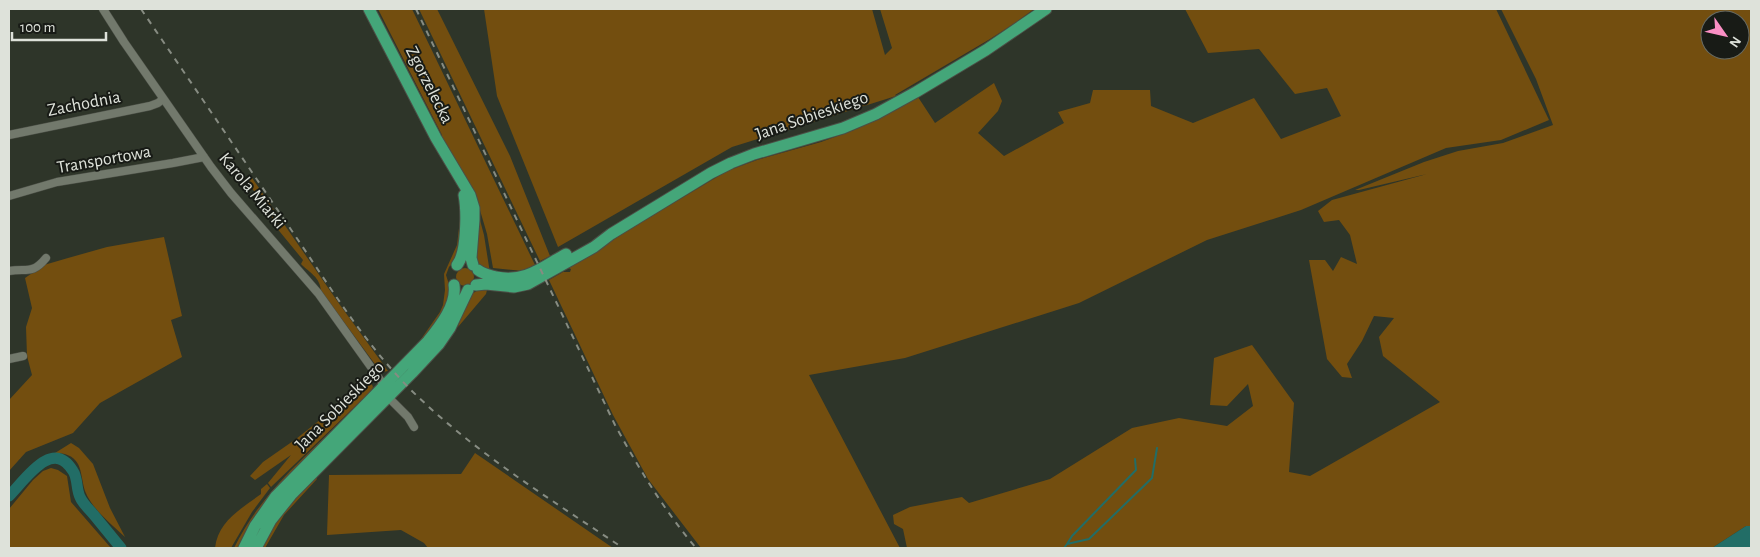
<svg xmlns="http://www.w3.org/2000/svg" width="1760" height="557" viewBox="0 0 1760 557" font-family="'Alegreya Sans',sans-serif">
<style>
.green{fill:#734e0f;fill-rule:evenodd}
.water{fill:#226d66}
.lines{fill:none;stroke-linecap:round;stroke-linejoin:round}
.stream{stroke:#226d66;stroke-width:2}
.river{stroke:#226d66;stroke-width:11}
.minor-casing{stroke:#4b4f46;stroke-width:9}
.primary-casing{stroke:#4b4f46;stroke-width:13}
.minor{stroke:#72796c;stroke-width:8}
.primary{stroke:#44a679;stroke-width:11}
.rail{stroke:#878c82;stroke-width:2;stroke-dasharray:6 6;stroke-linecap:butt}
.labels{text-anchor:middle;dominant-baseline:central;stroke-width:4;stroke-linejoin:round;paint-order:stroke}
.street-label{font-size:18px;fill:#dee2da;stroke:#181b16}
</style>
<rect width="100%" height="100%" fill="#2e3529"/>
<path class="green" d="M378,9H412L535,265L523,271L493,268L487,234L477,200L440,136L442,135Z
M419,9H437L510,156L550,256L540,261L539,259Z
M484,9H872L885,55L892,48L880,9H1034L1015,23L990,39L895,95L896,96L732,147L558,247L497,96Z
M1185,9H1496L1549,120L1501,140L1446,148L1301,210L1207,240L1079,303L905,358L809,375L900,548H701L648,479L613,415L549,280L563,272H570L571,269L566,267L727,171L757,160L821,142L854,130L894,111L918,97L935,123L994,83L1002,101L998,111L978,133L1004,156L1064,123L1058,112L1090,103L1093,90H1150L1151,106L1193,123L1254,98L1281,139L1341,116L1327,88L1295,94L1259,49L1208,53Z
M1501,9H1751V526H1746L1712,548H907L903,529L894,524L893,515L910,507L962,497L969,503L1050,479L1132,428L1179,418L1227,426L1253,406L1248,384L1227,406L1210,405L1214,358L1252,345L1294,403L1289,472L1310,476L1440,402L1383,356L1379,337L1394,318L1374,316L1362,341L1347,364L1352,378L1342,377L1327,359L1309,260H1325L1333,271L1341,257L1357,264L1350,235L1339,220L1324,222L1318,211L1332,200L1427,174L1359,190H1355L1424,162L1458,151L1503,143L1553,125L1536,79ZM1710,20H1740V50H1710Z
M250,175L340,305L388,371L383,372L380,371L321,291C320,277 310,273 301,264L303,260L271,221L273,219L245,178Z
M477,209L484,235L490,273L485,271L475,259Z
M461,211L460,255L449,267L446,275L451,291L447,305L426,338L419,342L440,312L443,305L445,290L444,274L457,245Z
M164,237L182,316L171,320L182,357L100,403L73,433L26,452L9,471V400L32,375L27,356L26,327L32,308L25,278L44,265L68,258L107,247Z
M456 277a9 9 0 1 1 18 0a9 9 0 1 1-18 0Z
M488,286L486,294L458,327L468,296L482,288Z
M370,380L373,387L371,391L271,487L268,483L291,455L255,480L250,476L263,462L296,439Z
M354,410L257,516L237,548H234C261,492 310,452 354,410Z
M71,443L79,448L93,464L110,508L125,537C111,524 92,509 85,491C82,482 82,472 78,464C73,455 64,453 55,453Z
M475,453L613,548H428L424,543L401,530L327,535L329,475L461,474Z
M51,468L58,470L67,476L71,502L111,548H9V509L33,480L43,471Z
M315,476L317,479L284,515L265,548H260L271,527Z
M267,484L270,488L252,512L231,548H215C218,521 241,509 261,494V489Z"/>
<path class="water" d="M1746,526H1751V548H1712Z"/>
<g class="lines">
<path class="stream" d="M1067,544L1072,536L1136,470L1135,459
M1064,548L1067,544L1089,539L1152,478L1157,448"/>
<path class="river" d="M9,496C25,480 52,437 73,471C78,478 76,489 80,497C83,504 89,509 94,515C103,526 112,537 121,548"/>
<g class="minor-casing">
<path id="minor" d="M103,9L124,42L211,167L231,193L318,293L386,388
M9,135L150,106L158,103L163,99
M9,196L57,182L173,163L204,157
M9,271C27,268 32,275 46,258
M9,359L23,356
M388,397L408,417L414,427"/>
</g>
<g class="primary-casing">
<path id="primary" d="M369,9L436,138L470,195L474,208V220L471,258L473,265
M457,265C467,253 467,211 464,195
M478,270C483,274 489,275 496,277C525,283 542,267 566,254
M476,285L486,284L514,287L528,284L594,247L611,234L711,173L731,163L754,154L843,128L876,114L916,92L986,50L1046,9
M244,548L255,526L276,496L428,341C440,326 457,305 454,285
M256,548L271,520L291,495L412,373L439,344L450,328L468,290"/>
</g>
<use href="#minor" class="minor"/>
<use href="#primary" class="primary"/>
<path class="rail" d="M141,9C192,84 243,159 294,234C330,287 365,344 411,390C474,452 550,499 623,548
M416,9L615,425C639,469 664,510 696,548"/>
</g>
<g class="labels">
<g class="street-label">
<text transform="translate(429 85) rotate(63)">Zgorzelecka</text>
<text transform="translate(84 104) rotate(-11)">Zachodnia</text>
<text transform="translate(812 116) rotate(-19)">Jana Sobieskiego</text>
<text transform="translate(104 160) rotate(-10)">Transportowa</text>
<text transform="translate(252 191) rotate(50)">Karola Miarki</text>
<text transform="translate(340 406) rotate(-45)">Jana Sobieskiego</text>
</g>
</g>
<rect width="1760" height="557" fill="none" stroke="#dee2da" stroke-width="20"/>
<g transform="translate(1725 35) rotate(124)"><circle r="24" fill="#181b16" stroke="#676b64"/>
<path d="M0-4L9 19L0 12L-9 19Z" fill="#fb8fc4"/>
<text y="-8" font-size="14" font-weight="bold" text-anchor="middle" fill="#dee2da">N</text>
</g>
<path d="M12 32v8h94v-8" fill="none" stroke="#dee2da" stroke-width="2.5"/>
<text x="20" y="32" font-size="15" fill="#dee2da" stroke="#181b16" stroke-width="4" paint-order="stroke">100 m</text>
</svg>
